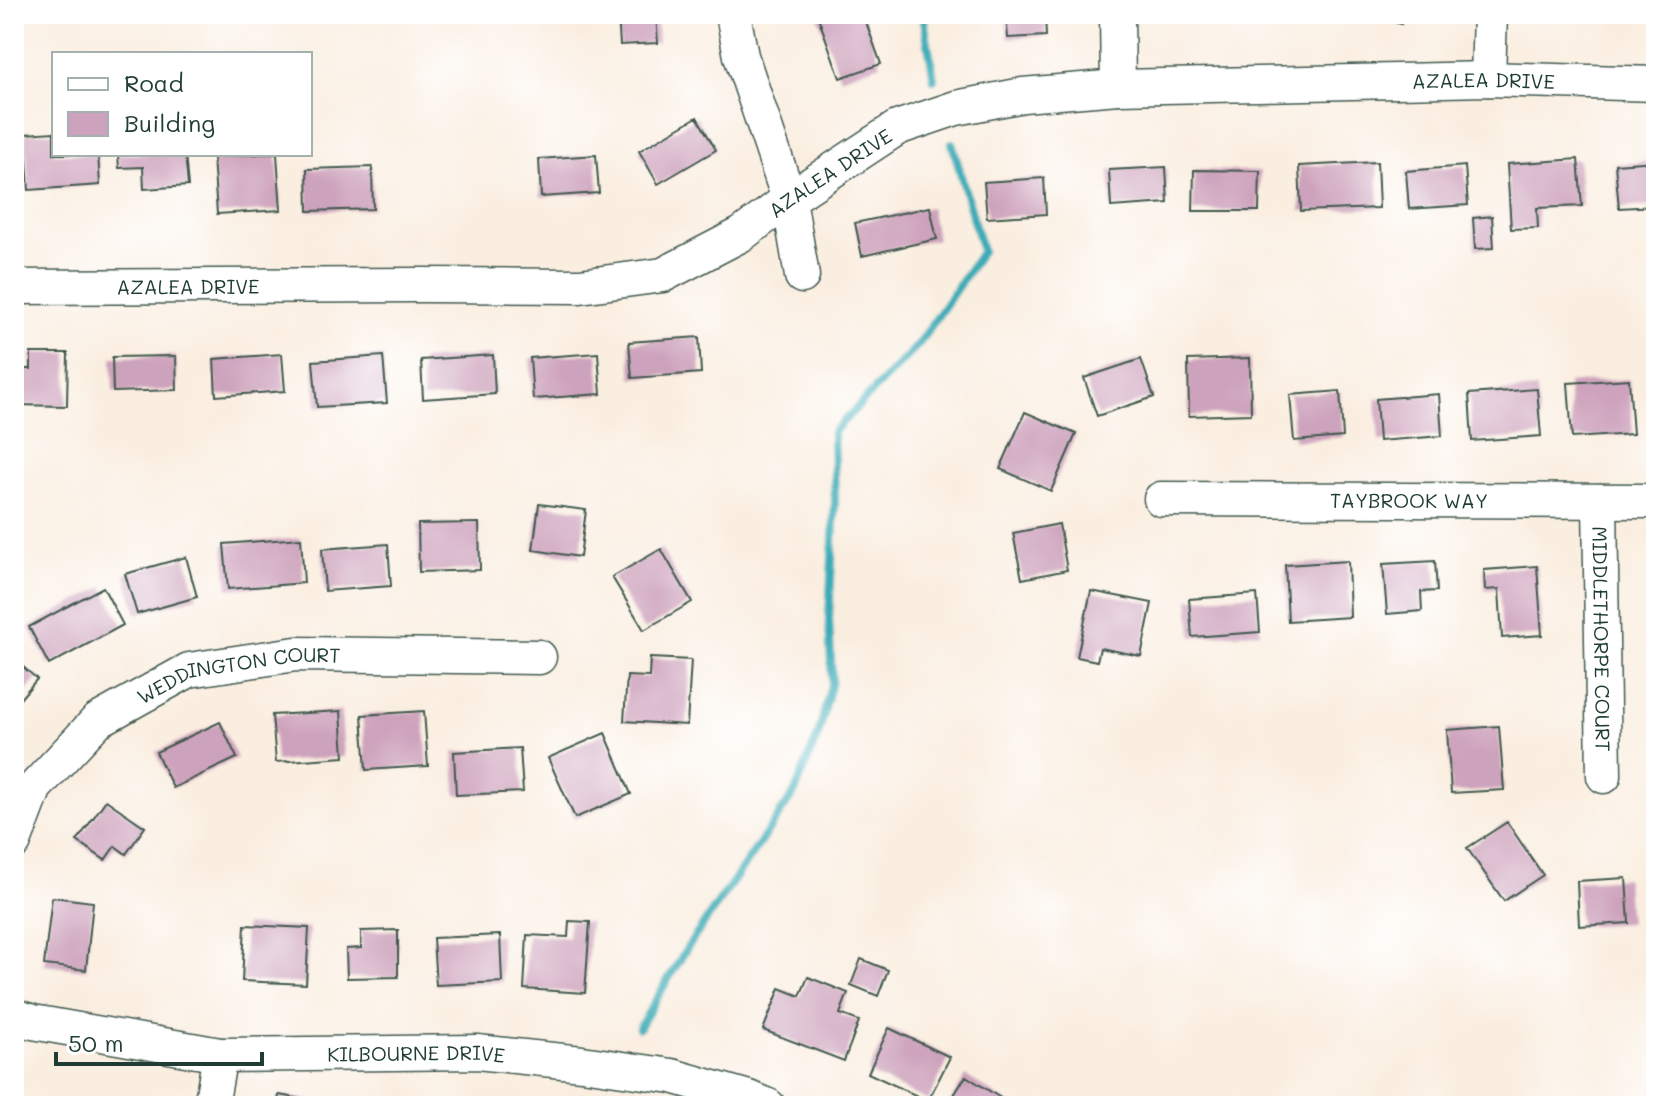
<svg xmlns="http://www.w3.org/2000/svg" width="1670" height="1120" viewBox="0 0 1670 1120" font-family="Mali,sans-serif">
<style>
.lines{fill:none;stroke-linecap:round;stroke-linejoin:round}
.stream{stroke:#3bacb7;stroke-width:8}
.building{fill:#cda2bc}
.minor-casing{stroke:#40584e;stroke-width:37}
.minor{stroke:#fff;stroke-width:34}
.labels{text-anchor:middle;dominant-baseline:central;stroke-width:6;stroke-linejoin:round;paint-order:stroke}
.street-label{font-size:20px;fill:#1f3d34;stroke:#fff}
</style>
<rect width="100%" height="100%" fill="#fff"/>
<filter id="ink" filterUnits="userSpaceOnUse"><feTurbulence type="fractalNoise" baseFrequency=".0125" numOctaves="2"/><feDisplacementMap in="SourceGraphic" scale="16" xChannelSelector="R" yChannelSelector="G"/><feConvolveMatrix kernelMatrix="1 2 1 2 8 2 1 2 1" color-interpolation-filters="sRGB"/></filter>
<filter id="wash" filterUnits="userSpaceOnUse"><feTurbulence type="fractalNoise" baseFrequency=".006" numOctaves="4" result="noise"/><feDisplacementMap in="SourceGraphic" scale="32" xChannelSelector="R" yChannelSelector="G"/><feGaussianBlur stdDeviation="1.8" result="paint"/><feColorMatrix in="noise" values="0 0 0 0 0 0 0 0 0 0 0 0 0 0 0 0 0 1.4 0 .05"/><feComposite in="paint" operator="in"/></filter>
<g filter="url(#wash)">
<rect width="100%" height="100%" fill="#faeee0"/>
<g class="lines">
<path class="stream" d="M923,14L934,79
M639,1028L687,948L795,792L819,732L832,681L829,619L835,501L833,432L918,345L982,251L952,143"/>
</g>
<g id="blocks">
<path class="building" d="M618,14H656L658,43L620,45Z
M817,14H863L881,64L840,78Z
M1006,14H1045L1046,36L1008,38Z
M1365,14H1404L1401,24Z
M697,117L716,150L658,184L639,151Z
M54,132V154H98L100,185L29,190L25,134Z
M118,154H185L188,186L144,189L143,167L119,168Z
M260,154H277L281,210L217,214L213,157Z
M596,155L599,193L541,197L539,159Z
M1578,159L1582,206L1537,208L1538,228L1511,229L1507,164Z
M1656,161V206L1619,208L1615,164Z
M1377,162L1379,208L1301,211L1299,166Z
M1465,166L1468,205L1409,209L1406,171Z
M372,167L373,209L308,211L307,169Z
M1166,167L1168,203L1111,207L1109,170Z
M1194,170L1260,171L1259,211H1193Z
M1044,178L1046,214L987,218L984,182Z
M930,207L937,239L862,256L855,223Z
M1492,216L1494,248L1475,249L1473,218Z
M699,337L701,373L632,378L629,342Z
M31,353H68L67,406L14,405V369H31Z
M598,353L601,394L533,399L530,358Z
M282,354L285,391L216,396L214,359Z
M493,355L495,394L423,399L421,360Z
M176,356L177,390L113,392L112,357Z
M383,356L387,403L317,407L313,361Z
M1250,358L1251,414L1189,416L1188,360Z
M1141,359L1154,397L1097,416L1084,378Z
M1629,379L1633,434L1572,438L1568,383Z
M1537,389L1541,436L1472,441L1469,394Z
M1340,391L1343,437L1294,441L1290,395Z
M1439,394L1442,436L1379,441L1376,399Z
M1025,412L1076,434L1051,491L1000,469Z
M539,504L586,510L580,557L533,550Z
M479,523L480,570L419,572L418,524Z
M1059,524L1067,570L1022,579L1013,533Z
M301,538L304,583L228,589L224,544Z
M388,544L391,586L325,591L322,549Z
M661,549L692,602L644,630L612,577Z
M186,557L197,597L137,614L125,574Z
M1348,561L1350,617L1288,621L1285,565Z
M1435,561L1437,591L1421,592L1422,611L1387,614L1383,564Z
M1650,564H1656V616H1654Z
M1537,566L1542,635L1502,638L1499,589L1485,590L1484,570Z
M103,587L123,625L49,665L29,627Z
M1091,591L1152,603L1141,656L1100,648L1097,661L1077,657Z
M1257,594L1260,632L1192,637L1189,599Z
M650,658L691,660L687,725L624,721L627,676L649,677Z
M14,659L37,679L14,706Z
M341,711L344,757L276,762L272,715Z
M424,711L428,766L366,770L362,715Z
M220,722L237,758L173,788L156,752Z
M1499,726L1504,790L1451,793L1447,730Z
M605,733L631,794L575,818L548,758Z
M520,748L523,792L456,795L454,752Z
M106,800L145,827L126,854L115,846L105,860L77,841Z
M1507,822L1543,875L1504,901L1467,848Z
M1626,878L1629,923L1579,926L1577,881Z
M52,897L93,902L86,970L44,965Z
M569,921L590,922L585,993L524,989L527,935L568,937Z
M245,925L309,928L306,984L242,981Z
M398,930V977L347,978L346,949L361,948V931Z
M500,935L502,982L436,985L433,938Z
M861,959L888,970L878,996L851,985Z
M808,977L848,993L840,1014L859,1021L844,1061L763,1030L780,988L800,996Z
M889,1028L950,1057L928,1101L868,1073Z
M966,1076L1013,1106H947Z
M279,1095L325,1103L324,1106H277Z"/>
</g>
</g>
<g filter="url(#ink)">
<use href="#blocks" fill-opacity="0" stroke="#40584e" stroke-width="2"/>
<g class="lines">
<g class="minor-casing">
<g id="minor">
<path d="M733,14L741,56L789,199L802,276"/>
<path d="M1117,14L1118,87"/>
<path d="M1488,79L1490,14"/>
<path id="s1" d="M14,287L419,285L580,286L663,275L742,234L789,199L897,128L956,108L1023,95L1118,87L1488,79L1656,84"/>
<path id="s2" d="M1161,499L1656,501"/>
<path id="s3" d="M1600,501L1604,776"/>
<path id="s4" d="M14,842L35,787L97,721L189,670L296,654L539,657"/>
<path id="s5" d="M14,1016L33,1022L220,1055L477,1052L582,1063L672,1076L749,1098L768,1106"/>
<path d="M211,1106L220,1055"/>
</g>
</g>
<use href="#minor" class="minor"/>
</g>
</g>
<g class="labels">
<g class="street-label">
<text stroke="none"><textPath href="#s1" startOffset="1518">AZALEA DRIVE</textPath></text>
<text stroke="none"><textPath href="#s1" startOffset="846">AZALEA DRIVE</textPath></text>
<text stroke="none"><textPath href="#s1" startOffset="174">AZALEA DRIVE</textPath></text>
<text stroke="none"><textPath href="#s2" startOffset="248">TAYBROOK WAY</textPath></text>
<text stroke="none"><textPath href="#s3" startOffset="138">MIDDLETHORPE COURT</textPath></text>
<text stroke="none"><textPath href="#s4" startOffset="302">WEDDINGTON COURT</textPath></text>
<text stroke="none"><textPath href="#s5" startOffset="406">KILBOURNE DRIVE</textPath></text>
</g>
</g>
<rect width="1670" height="1120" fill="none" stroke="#fff" stroke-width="48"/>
<rect x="52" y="52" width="260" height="104" fill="#ffffff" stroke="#a5b1ae" stroke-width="2"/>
<rect x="68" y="78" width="40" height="12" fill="#ffffff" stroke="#a5b1ae" stroke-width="2"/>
<text x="124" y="92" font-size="24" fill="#1f3d34">Road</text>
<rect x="68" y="112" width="40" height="24" fill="#cda2bc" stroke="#a5b1ae" stroke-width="2"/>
<text x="124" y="132" font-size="24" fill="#1f3d34">Building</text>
<path d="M56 1052v12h206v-12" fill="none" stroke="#1f3d34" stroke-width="4"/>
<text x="68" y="1052" font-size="24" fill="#1f3d34" stroke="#ffffff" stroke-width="6" paint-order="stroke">50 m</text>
</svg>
